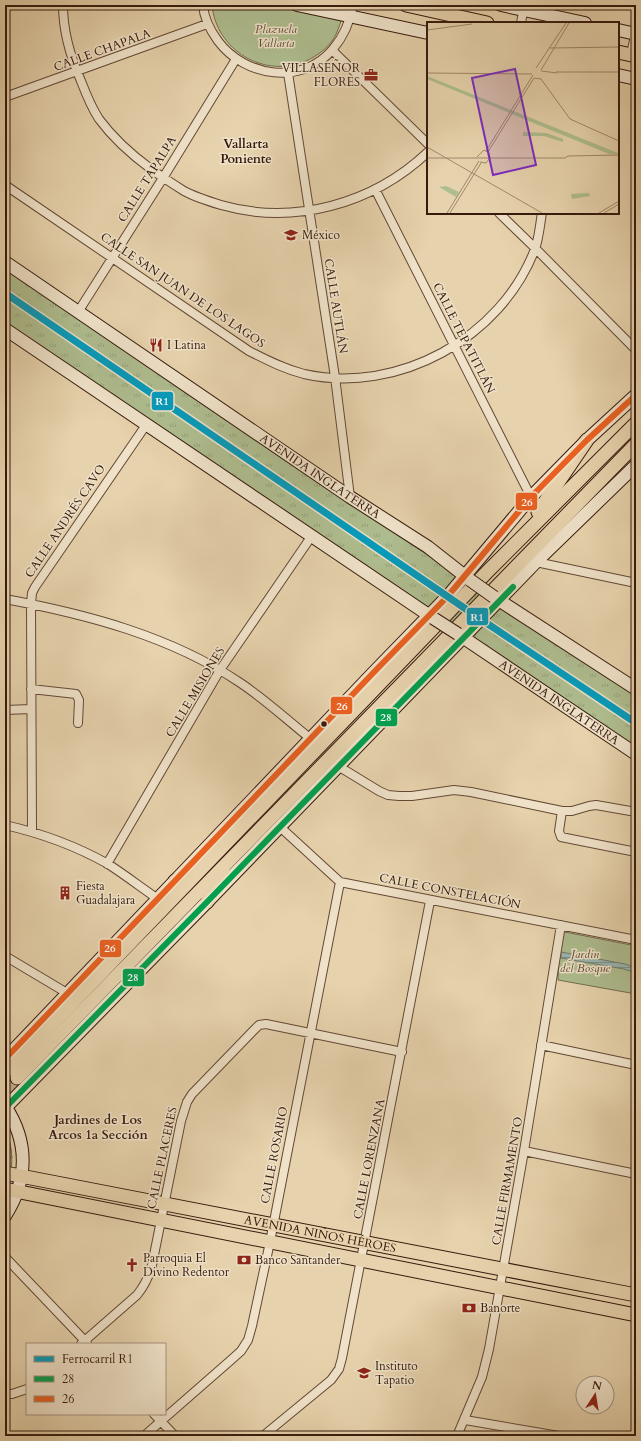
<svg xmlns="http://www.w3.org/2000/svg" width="641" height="1441" viewBox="0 0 641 1441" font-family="Cardo,serif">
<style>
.grass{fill:url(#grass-tufts);stroke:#726c4e}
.park{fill:#aebd8f;stroke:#726c4e}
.garden{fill:url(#garden-furrows);stroke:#726c4e}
.water{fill:url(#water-rules);stroke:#71786f}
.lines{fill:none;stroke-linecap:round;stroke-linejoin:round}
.primary-tunnel{stroke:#c3ad8c;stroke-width:13;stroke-dasharray:13 6;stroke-linecap:butt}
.street-casing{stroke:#634835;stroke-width:10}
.secondary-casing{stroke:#371a0d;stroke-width:14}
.primary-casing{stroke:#371a0d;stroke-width:15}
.street{stroke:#efe2c9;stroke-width:8}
.secondary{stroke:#efe2c9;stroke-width:12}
.primary{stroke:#e6d2ac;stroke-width:13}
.secondary-bridge-casing{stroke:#371a0d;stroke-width:14;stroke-linecap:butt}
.secondary-bridge{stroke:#efe2c9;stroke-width:12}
.bus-1-casing{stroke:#efe2c9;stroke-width:9}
.bus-2-casing{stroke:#efe2c9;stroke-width:9}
.bus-1{stroke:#039f4e;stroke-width:6}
.bus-2{stroke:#e96121;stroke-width:6}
.rail-1-casing{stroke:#efe2c9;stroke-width:10}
.rail-1{stroke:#069bbb;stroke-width:7}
.bus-dot{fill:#371a0d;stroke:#efe2c9;stroke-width:1.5}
.labels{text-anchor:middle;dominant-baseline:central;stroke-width:3;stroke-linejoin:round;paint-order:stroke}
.park-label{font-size:12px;font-style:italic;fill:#5b4b34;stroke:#efe2c9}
.street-label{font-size:12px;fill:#371a0d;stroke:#efe2c9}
.poi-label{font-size:12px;fill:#371a0d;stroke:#efe2c9;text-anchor:start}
.neighbourhood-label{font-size:13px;font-weight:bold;fill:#371a0d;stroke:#efe2c9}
.inset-road{fill:none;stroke:#a0886c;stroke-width:1}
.view{fill:#7b2cbf;fill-opacity:0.15;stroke:#7b2cbf;stroke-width:2}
.inset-edge{fill:none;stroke:#371a0d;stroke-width:2}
.line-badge{stroke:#efe2c9;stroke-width:1.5}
.badge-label{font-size:11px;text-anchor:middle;font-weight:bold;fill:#fff}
</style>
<defs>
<pattern id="grass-tufts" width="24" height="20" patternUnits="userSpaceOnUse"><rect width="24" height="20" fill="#aebd8f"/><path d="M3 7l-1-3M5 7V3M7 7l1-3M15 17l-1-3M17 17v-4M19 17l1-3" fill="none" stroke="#96a27a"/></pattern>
<pattern id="garden-furrows" width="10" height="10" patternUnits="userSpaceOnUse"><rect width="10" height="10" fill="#aebd8f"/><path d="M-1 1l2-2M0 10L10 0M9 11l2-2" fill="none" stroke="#96a27a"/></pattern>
<pattern id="water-rules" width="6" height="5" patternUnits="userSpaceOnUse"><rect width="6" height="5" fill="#98b6b1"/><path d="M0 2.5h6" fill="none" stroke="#7d938e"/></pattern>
</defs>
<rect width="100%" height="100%" fill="#e6d2ac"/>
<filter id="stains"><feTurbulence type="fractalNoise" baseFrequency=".005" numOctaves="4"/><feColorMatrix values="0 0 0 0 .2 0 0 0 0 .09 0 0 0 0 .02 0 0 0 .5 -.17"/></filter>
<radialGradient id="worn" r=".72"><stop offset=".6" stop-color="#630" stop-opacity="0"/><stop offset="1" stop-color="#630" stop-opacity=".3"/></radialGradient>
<path class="grass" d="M5,269L636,696V747L5,322Z"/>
<path class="park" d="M212,5H277L339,18L341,21C339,27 337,33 334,38C328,48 317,56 306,61C264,79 216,50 212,5Z
M560,931L636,946V994L558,980Z
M5,1128C15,1151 13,1173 5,1195Z"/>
<path class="garden" d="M5,1129L9,1137L12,1158L5,1156Z"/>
<path class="water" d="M561,952L625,964L636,968V973L624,969L561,958Z"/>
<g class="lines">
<path class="primary-tunnel" d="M5,1090L17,1078"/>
<g class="street-casing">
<path id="street" d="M63,5C63,32 70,56 81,81C86,94 91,107 99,119C113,138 132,155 151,169C162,177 173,184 184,191C195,197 208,201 221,205C294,226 373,204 428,152
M203,5C204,19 210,30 218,41C245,77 302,86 333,49C344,36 350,22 353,5
M521,23L524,6
M332,50L428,144
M631,55L636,30
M288,73L335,377L350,497
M5,97L207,24
M5,185L249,351C267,360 284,369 304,374C398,395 501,338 535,249C539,238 540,224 542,213
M375,189L531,497
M499,213L535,248L636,350
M78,312L163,178L236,59
M536,562L636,583
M5,599C86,614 170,636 239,682C265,699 287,720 311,739
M31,689L76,694L79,700L78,723
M5,710L31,709
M338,766L379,791L388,795L399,796H412L454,790L471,792L562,811H572L589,806L596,805L636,812
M562,811L559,831L561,837L636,852
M5,825C40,833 76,846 108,864C125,875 142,888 158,899
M279,826L340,882L636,940
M32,831L31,604L32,593L35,587L146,425
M107,864L220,670L311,537
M5,956L67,993
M541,1045L636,1065
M524,1151L636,1174
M5,1257L87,1343
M81,1344L137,1295C145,1285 149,1277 152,1265L181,1121L187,1102L192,1094L252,1032L259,1025L266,1024L402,1052
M5,1394H12L27,1389
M154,1414L175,1436
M465,1420L559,1436
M144,1436L231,1360L241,1351L248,1340L252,1326L270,1242L340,882
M263,1436L331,1380L339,1369L342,1358L430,901
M457,1436L482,1377L489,1349L524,1151L561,925"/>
</g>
<g class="secondary-casing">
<g id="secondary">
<path d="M297,5L428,33"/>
<path d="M501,5L585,23"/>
<path d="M618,30L636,34"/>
<path d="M618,75L636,79"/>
<path id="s1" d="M5,262L350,497L428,547L470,580"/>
<path d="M5,329L433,618"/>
<path d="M494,597L636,689"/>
<path id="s2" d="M458,634L636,754"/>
<path d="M5,1059L375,671L447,597L531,497L587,440L636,395"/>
<path d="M5,1106C29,1142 28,1180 5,1216"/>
<path d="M6,1107L207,902L536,562L636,465"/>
</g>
</g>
<g class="primary-casing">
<g id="primary">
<path d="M406,5L487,23"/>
<path d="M618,52L636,56"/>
<path d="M538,512L587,440"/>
<path d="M175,881L195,867"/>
<path d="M207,902L224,873"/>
<path d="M8,1070L489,570L636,423"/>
<path d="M17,1078L636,444"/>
<path id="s3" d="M5,1173L636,1295"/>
<path d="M5,1189L636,1315"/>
</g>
</g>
<use href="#street" class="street"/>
<use href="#secondary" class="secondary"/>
<use href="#primary" class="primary"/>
<g class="secondary-bridge-casing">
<path id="secondary-bridge" d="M470,580L494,597
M433,618L458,634"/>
</g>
<use href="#secondary-bridge" class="secondary-bridge"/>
<g class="bus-1-casing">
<path id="bus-1" d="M6,1107L207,902L513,587"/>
</g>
<g class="bus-2-casing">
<path id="bus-2" d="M5,1059L375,671L447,597L531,497L587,440L636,395"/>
</g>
<use href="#bus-1" class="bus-1"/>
<use href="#bus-2" class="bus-2"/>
<g class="rail-1-casing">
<path id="rail-1" d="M5,293L476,616L636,723"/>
</g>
<use href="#rail-1" class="rail-1"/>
</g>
<defs>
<g id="office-bare" transform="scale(1.08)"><path d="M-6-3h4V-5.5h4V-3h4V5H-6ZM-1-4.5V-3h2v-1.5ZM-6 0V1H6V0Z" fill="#8f2418" stroke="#efe2c9" stroke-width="2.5" paint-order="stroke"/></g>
<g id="school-bare" transform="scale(1.08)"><path d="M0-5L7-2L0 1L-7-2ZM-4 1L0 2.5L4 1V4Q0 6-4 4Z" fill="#8f2418" stroke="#efe2c9" stroke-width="2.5" paint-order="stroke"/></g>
<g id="restaurant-bare" transform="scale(1.08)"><path d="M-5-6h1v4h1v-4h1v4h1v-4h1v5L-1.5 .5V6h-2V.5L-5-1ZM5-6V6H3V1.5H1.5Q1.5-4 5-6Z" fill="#8f2418" stroke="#efe2c9" stroke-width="2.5" paint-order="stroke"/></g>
<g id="building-bare" transform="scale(1.08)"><path d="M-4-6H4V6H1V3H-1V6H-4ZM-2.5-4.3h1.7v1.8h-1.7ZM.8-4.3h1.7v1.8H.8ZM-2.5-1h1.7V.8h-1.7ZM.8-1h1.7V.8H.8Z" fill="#8f2418" stroke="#efe2c9" stroke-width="2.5" paint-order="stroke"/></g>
<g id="bank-bare" transform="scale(1.08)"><path d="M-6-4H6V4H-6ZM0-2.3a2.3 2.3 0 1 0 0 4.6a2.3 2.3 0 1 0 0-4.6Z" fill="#8f2418" stroke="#efe2c9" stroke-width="2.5" paint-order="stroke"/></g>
<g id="church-bare" transform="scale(1.08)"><path d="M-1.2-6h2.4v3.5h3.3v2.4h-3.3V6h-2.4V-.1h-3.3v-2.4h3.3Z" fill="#8f2418" stroke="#efe2c9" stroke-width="2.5" paint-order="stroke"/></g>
<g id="university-bare" transform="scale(1.08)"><path d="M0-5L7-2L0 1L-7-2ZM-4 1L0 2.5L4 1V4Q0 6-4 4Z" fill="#8f2418" stroke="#efe2c9" stroke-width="2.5" paint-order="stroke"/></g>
</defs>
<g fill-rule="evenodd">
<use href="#office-bare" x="371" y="75"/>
<use href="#school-bare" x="291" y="235"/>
<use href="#restaurant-bare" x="156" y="345"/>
<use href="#building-bare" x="65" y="893"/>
<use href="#bank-bare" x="244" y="1260"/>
<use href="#church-bare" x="132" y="1265"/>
<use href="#bank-bare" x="469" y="1308"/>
<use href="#university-bare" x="364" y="1373"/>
</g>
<circle class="bus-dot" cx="324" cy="724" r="3.5"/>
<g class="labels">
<g class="park-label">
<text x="276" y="29">Plazuela<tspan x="276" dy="14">Vallarta</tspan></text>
<text x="585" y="954">Jardin<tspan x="585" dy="14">del Bosque</tspan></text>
</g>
<g class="street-label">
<text transform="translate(102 50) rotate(-20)">CALLE CHAPALA</text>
<text transform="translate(147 179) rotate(-58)">CALLE TAPALPA</text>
<text transform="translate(183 290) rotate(34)">CALLE SAN JUAN DE LOS LAGOS</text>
<text transform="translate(336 306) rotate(81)">CALLE AUTLÁN</text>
<text transform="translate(464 338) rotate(63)">CALLE TEPATITLÁN</text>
<text stroke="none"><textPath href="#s1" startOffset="381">AVENIDA INGLATERRA</textPath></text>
<text transform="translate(65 521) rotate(-56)">CALLE ANDRÉS CAVO</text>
<text transform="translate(195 692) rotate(-59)">CALLE MISIONES</text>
<text stroke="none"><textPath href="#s2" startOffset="122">AVENIDA INGLATERRA</textPath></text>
<text transform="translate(450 891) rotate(11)">CALLE CONSTELACIÓN</text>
<text transform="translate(274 1155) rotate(-79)">CALLE ROSARIO</text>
<text transform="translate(162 1158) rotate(-78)">CALLE PLACERES</text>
<text transform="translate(369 1159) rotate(-79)">CALLE LORENZANA</text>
<text transform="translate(507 1181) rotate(-80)">CALLE FIRMAMENTO</text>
<text stroke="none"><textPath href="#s3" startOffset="321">AVENIDA NIÑOS HÉROES</textPath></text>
</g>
<g class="poi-label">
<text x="360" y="68" text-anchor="end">VILLASEÑOR<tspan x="360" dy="14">FLORES</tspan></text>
<text x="302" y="235">México</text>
<text x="167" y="345">I Latina</text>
<text x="76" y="886">Fiesta<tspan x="76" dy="14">Guadalajara</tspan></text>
<text x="143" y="1258">Parroquia El<tspan x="143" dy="14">Divino Redentor</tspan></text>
<text x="255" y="1260">Banco Santander</text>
<text x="480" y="1308">Banorte</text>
<text x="375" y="1366">Instituto<tspan x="375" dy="14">Tapatio</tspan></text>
</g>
<g class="neighbourhood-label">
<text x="246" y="144">Vallarta<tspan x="246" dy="15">Poniente</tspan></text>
<text x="98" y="1120">Jardines de Los<tspan x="98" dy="15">Arcos 1a Sección</tspan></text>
</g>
</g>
<g transform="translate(427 22)">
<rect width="192" height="192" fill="#e6d2ac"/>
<path d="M0,54L191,131L192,132H182L0,57ZM19,164L32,170L29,175L12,165Z" fill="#aebd8f"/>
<path d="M96,110L119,111L136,117V120L117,114H96ZM162,171L163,174L145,177L144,172Z" fill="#aebd8f"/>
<path class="inset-road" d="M0,8L45,2M123,26L192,25M109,46L139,1M114,48L142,1M114,49L130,51M129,50H192M0,51L105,52M114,57L143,97L192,119M0,125L115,191M59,129L106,53M61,130L107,56L114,57M50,135L57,128L62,131L63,136M0,136H138L141,134L192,133M53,140L59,141L63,136M20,191L52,139M23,191L54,141M172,191L192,179M177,191L192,182"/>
<path class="view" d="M88,47L109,143L66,153L45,56Z"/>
<rect width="192" height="192" class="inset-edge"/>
</g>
<g class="line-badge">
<rect x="151" y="391" width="23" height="20" rx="4" fill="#069bbb"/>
<rect x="515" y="492" width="23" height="19" rx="4" fill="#e96121"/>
<rect x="466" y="607" width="23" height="19" rx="4" fill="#069bbb"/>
<rect x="330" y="696" width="23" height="19" rx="4" fill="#e96121"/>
<rect x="375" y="708" width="23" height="19" rx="4" fill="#039f4e"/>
<rect x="99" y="939" width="23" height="19" rx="4" fill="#e96121"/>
<rect x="122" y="968" width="23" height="19" rx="4" fill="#039f4e"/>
</g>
<g class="badge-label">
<text x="162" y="405">R1</text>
<text x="527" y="506">26</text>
<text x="477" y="621">R1</text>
<text x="342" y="710">26</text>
<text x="386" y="721">28</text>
<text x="110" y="952">26</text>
<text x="133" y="981">28</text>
</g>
<rect width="641" height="1441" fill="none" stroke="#e6d2ac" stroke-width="20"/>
<rect x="6" y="6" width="629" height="1429" fill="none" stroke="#371a0d" stroke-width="2"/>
<rect x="10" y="10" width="621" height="1421" fill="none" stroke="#371a0d"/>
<rect x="26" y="1343" width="140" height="72" fill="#efe2c9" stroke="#a5927e"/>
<rect x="34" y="1356" width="20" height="6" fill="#069bbb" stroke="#a5927e"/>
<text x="62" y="1363" font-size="12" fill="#371a0d">Ferrocarril R1</text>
<rect x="34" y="1376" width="20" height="6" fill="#039f4e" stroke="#a5927e"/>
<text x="62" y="1383" font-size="12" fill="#371a0d">28</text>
<rect x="34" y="1396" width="20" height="6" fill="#e96121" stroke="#a5927e"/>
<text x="62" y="1403" font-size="12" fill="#371a0d">26</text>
<g transform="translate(595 1395) rotate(12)"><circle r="19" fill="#efe2c9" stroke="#a5927e"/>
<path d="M0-3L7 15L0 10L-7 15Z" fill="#8f2418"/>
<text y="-6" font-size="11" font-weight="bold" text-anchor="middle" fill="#371a0d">N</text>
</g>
<rect width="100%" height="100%" filter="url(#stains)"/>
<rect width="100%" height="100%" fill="url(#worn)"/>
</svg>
